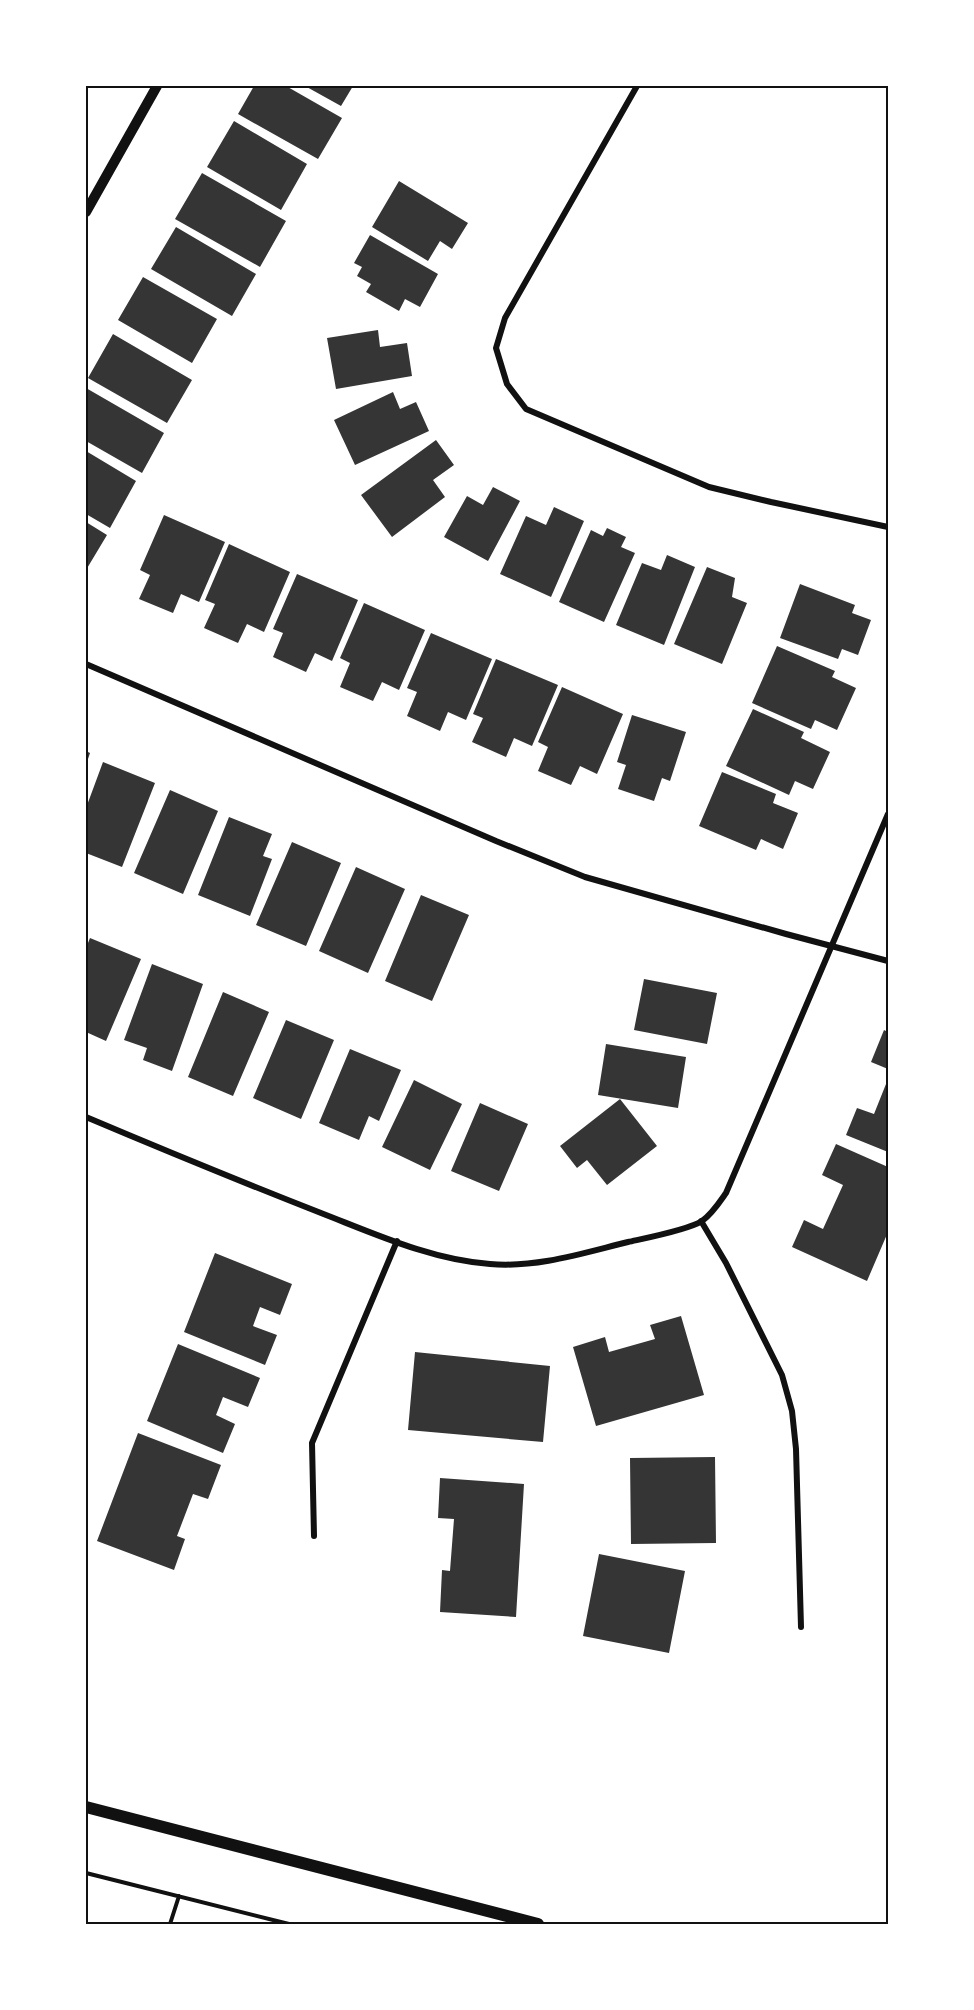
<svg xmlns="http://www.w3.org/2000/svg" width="974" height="2010" viewBox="0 0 974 2010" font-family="'IBM Plex Sans',sans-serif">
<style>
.building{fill:#353535}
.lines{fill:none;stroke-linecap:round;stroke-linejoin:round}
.path{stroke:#111;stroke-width:4}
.minor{stroke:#111;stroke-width:6}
.tertiary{stroke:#111;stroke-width:10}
.secondary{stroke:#111;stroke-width:12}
.neatline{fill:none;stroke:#111;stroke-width:2}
</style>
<rect width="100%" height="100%" fill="#fff"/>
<path class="building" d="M254,86H286L342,118L318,159L238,114Z
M305,86H353L341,106Z
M234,121L307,164L281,210L207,167Z
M202,173L286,221L260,267L175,219Z
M399,181L468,223L452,249L440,241L428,261L372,227Z
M176,227L256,274L232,316L151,269Z
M370,235L438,274L420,307L405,299L399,311L366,292L371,284L357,276L362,267L354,263Z
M143,277L217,319L192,363L118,320Z
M378,330L380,347L407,343L412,376L336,389L327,338Z
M113,334L192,380L167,423L88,378Z
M86,388L164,433L142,473L86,441Z
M393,392L400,409L416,402L429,431L355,465L334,420Z
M436,440L454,465L433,480L445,497L392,537L361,495Z
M86,451L136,481L110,528L86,514Z
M493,487L520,501L488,561L444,537L467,496L483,505Z
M554,507L584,521L551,597L500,574L526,516L546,525Z
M164,515L225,542L199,602L181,594L173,613L139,599L150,575L140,570Z
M86,522L107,535L86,570Z
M607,528L626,537L621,547L635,553L604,622L559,602L591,530L603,536Z
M229,544L290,572L264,632L247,624L238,643L204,628L215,604L205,600Z
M667,555L695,567L664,645L616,625L642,563L661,570Z
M707,567L735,578L732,597L747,603L722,664L674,644Z
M297,574L358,600L332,661L315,653L306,672L273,657L283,633L273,629Z
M800,584L855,605L852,613L871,620L858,655L842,649L838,659L780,638Z
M364,603L425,630L399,690L382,682L373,701L340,687L350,663L340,658Z
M431,633L492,659L466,720L448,712L440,731L407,716L417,692L407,688Z
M777,646L835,671L832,677L856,688L837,730L815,720L811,729L752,703Z
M496,659L558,685L532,746L514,738L506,757L472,742L483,718L473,714Z
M562,687L623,714L597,774L580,766L571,785L538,771L548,747L538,742Z
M753,709L804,732L801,738L830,752L813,789L795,781L789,795L726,766Z
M632,715L686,732L670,781L662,778L654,801L618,789L626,765L617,762Z
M86,751L90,753L86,765Z
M103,762L155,783L122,867L86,853V808Z
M722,772L776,794L773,803L798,813L783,849L761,839L756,850L699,826Z
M170,790L218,811L183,894L134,873Z
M229,817L272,834L263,856L272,859L250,916L198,895Z
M292,842L341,863L306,946L256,925Z
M356,867L405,889L368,973L319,951Z
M421,895L469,915L432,1001L385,981Z
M90,938L141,959L106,1041L86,1032V948Z
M152,964L203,984L172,1071L143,1060L147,1048L124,1040Z
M644,979L717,993L707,1044L634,1030Z
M223,992L269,1012L233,1096L188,1077Z
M286,1020L334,1040L301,1119L253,1098Z
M884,1030L888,1032V1069L871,1062Z
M606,1044L686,1057L678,1108L598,1095Z
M350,1049L401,1070L379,1121L369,1116L359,1140L319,1123Z
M888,1079V1152L846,1135L857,1108L874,1114Z
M414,1080L462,1104L430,1170L382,1147Z
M620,1099L657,1146L607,1185L587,1160L577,1168L560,1146Z
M480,1103L528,1124L499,1191L451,1171Z
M836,1144L888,1167V1232L867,1281L792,1247L804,1220L823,1229L843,1185L822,1175Z
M215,1253L292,1284L280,1315L260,1307L253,1326L277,1335L265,1365L184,1332Z
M681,1316L704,1395L596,1426L573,1347L605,1337L609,1352L655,1339L650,1325Z
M178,1344L260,1378L248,1407L223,1397L216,1415L235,1424L223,1453L147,1421Z
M415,1352L550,1366L543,1442L408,1430Z
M138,1433L221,1465L208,1499L193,1494L177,1536L185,1539L174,1570L97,1541Z
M715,1457L716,1543L631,1544L630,1458Z
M440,1478L524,1484L516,1617L440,1612L442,1570L450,1571L454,1519L438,1518Z
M599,1554L685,1571L669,1653L583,1636Z"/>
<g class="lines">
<path class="path" d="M86,1873L289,1924
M170,1924L179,1896"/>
<path class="minor" d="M637,86L505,318L496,348L507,384L526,409L709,487L771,502L888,527
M86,664L496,841L585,877L786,934L888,961
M86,1117C164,1150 242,1182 321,1213C375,1234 432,1260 490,1264C537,1268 583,1253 628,1242C646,1238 688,1230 702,1221C712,1214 719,1203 726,1193L888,814
M701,1221L726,1263L782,1375L792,1411L796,1449L801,1627
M314,1536L312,1443L397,1241"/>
<path class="tertiary" d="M86,212L157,86"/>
<path class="secondary" d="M86,1807L538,1924"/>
</g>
<rect width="974" height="2010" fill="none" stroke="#ffffff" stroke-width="174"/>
<rect x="87" y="87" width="800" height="1836" class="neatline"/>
</svg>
